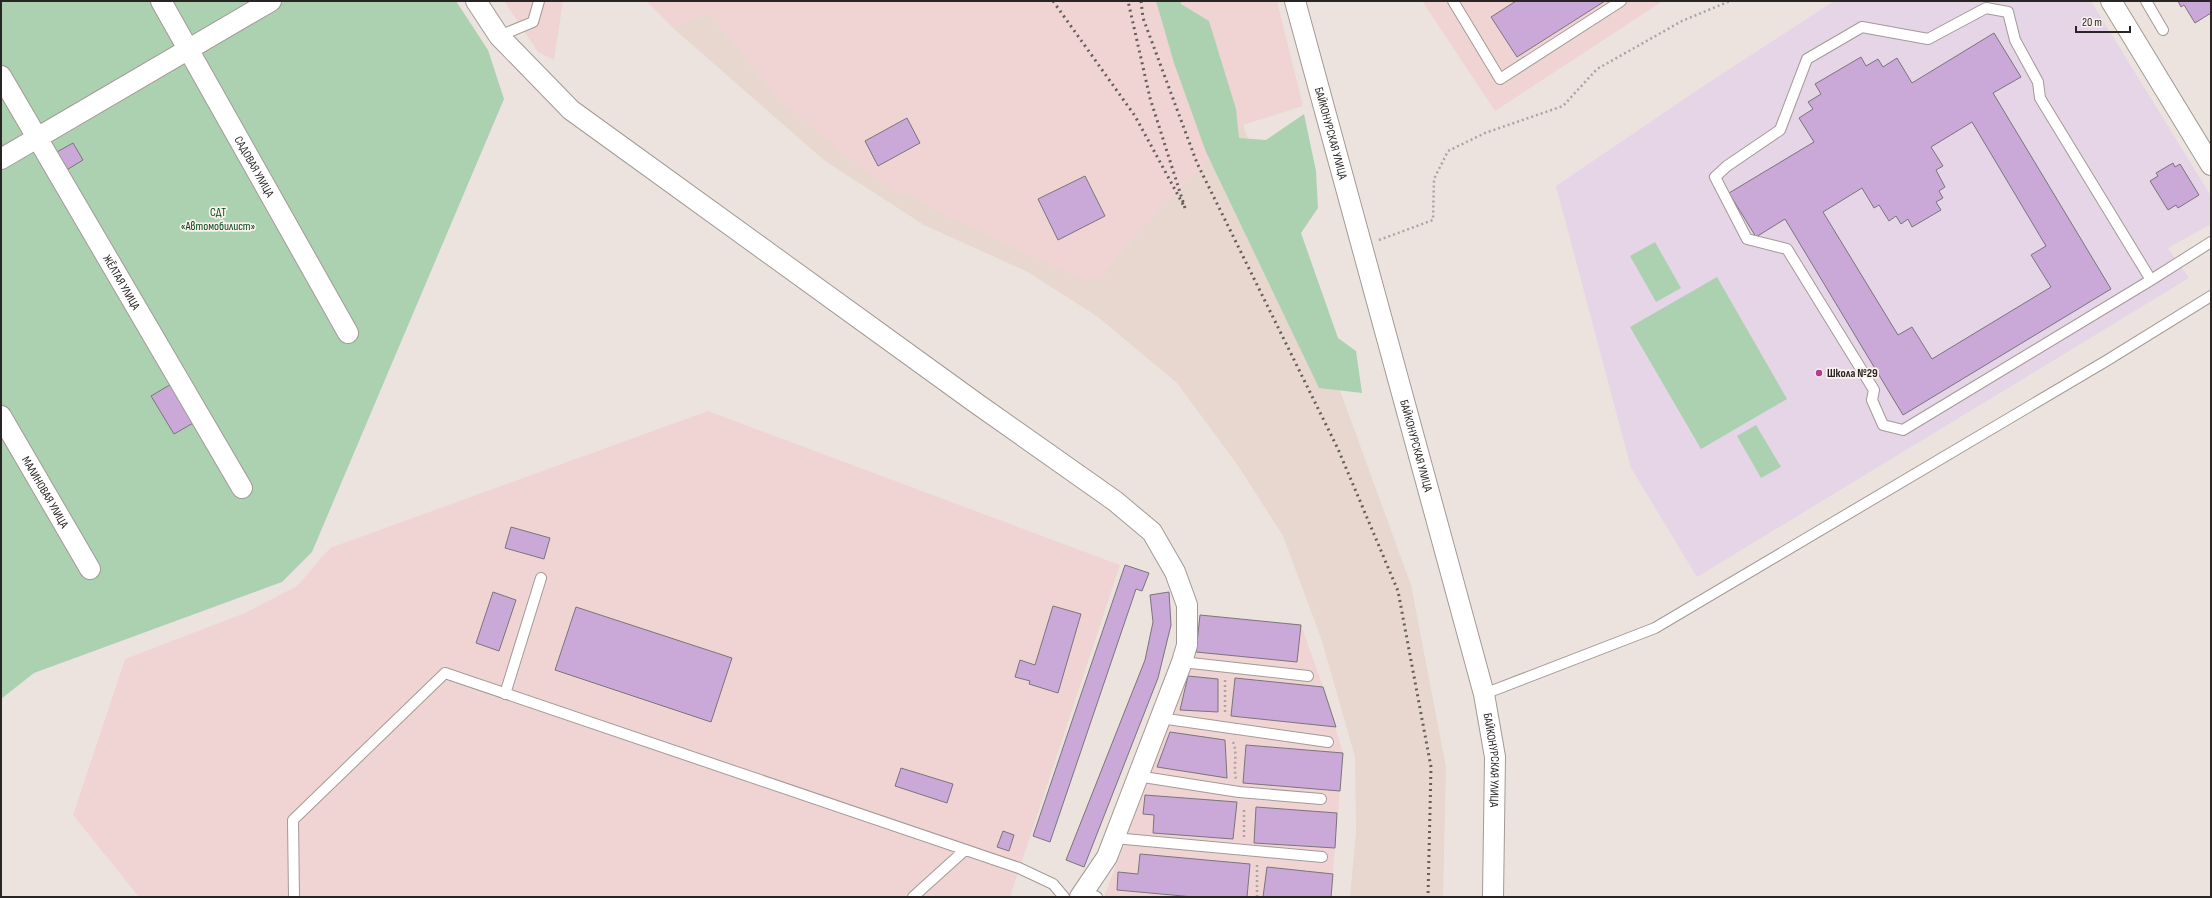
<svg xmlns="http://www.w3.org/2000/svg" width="2212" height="898" viewBox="0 0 2212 898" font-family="'Sofia Sans Condensed',sans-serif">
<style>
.built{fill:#e7d7cf}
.industrial{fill:#efd4d3}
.education{fill:#e5d5e7}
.green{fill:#acd1b1}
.building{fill:#caa8d7;stroke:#79757b;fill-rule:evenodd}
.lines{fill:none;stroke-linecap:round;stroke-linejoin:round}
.service-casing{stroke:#a39a96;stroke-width:12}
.minor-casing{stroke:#a39a96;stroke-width:22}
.path{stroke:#aba4a1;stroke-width:2.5;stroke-dasharray:2 3;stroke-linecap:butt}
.service{stroke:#fff;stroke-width:10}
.minor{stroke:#fff;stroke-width:20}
.rail{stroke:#645e5c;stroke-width:3;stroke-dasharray:2 4;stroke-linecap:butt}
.poi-dot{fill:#b33c92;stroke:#faf0ec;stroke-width:1.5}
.labels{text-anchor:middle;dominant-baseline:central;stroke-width:3.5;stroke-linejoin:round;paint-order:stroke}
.street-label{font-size:12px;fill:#292524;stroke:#faf0ec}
.park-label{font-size:12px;fill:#004b1a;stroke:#faf0ec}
.poi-label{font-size:12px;font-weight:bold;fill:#292524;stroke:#faf0ec;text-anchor:start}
</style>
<rect width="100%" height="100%" fill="#ece3df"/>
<path class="built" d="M709,13L779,100L896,193L912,195L932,209L1107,269L1152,217L1243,125L1411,585L1446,767L1443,897H1350L1356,831L1355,757L1321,638L1283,536L1239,467L1177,383L1098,317L1028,272L924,225L825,161L673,28Z"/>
<path class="industrial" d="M504,1H563L554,60L538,52Z
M646,1H1277L1303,106L1243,125L1152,217L1107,269L1104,279H1080L932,209L912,195L896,193L855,163L779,100L709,13L673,28Z
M1422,1H1663L1495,111Z
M708,411L1120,565L1010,897H139L73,815L125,659L245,613L297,586L330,548Z
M1200,615L1301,625L1321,681L1343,753L1331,897H1104L1188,676Z"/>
<path class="education" d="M1834,1H2091L2211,196V224L2168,248L2189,278L1697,577L1631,468L1556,186L1702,87Z"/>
<path class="green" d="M1,1H456L488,50L504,99L312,552L282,582L34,673L1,699Z
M1156,1H1181V4L1209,21L1236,109L1239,138L1266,140L1304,114L1316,171L1318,208L1301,233L1338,338L1356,351L1362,393L1319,388L1206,152L1174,63Z
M1655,242L1681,288L1656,302L1630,256Z
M1717,277L1787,399L1701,449L1630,327Z
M1756,425L1781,467L1761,478L1737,436Z"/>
<path class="building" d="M1516,1H1605L1517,57L1491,17Z
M2178,1H2211V13L2195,23L2184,5L2181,7Z
M1994,33L2021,77L1993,93L2111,289L1903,415L1785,219L1756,237L1729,193L1814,142L1799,118L1813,109L1808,102L1821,94L1815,84L1861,57L1866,66L1878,59L1883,67L1897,58L1912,83ZM1972,122L2046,246L2031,255L2051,287L1932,359L1912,327L1898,335L1823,212L1862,188L1874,208L1879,205L1889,221L1896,216L1901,224L1908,219L1912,227L1941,210L1936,202L1943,198L1939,191L1945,187L1936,170L1943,166L1931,147Z
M907,118L920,143L878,166L865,141Z
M73,143L83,160L65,171L55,153Z
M2173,163L2175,167L2180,164L2199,195L2178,208L2176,205L2168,210L2150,181L2158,176L2156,173Z
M1085,176L1105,216L1058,240L1038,199Z
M173,383L195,422L174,434L151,396Z
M511,527L550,538L544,559L505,548Z
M1125,565L1149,573L1142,591L1136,589L1050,842L1033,836Z
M493,592L516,600L499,651L476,643Z
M1169,592L1171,625L1158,678L1084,867L1066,860L1145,660L1153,622L1150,595Z
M1053,606L1081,614L1058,693L1029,684L1030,681L1015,677L1020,660L1035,665Z
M576,607L732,658L711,722L555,670Z
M1200,615L1301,625L1297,662L1196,652Z
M1188,676L1218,679V712L1180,710Z
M1235,678L1323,687L1336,727L1231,716Z
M1170,732L1225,740L1227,778L1157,767Z
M1246,745L1343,753L1340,791L1243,783Z
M901,768L953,784L947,803L895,786Z
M1145,795L1237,802L1233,839L1153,833L1154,815L1143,814Z
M1256,807L1337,813L1335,848L1254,843Z
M1003,831L1014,835L1009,851L997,847Z
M1140,854L1250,864L1247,897H1194L1117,890L1118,872L1138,874Z
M1267,867L1333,874L1331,897H1263Z"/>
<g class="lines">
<g class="service-casing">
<path id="service" d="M1453,1L1500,79L1621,1
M2146,1L2163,30
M499,36L533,22L539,1
M2151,280L2040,98L2038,82L2015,40L2008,12L1986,8L1928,39L1862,27L1807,59L1780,130L1727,166L1715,177L1747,239L1787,249L1874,390L1872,400L1883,425L1903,430L2151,280L2211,242
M1182,662L1308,676
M505,694L541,578
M1484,694L1655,628L2106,361L2211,296
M1160,718L1328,742
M1137,776L1239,792L1321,799
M1114,838L1322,857
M1084,891L1097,897
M294,897L293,820L445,673L1019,868L1053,884L1064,897
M913,897L965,850"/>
</g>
<g class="minor-casing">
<g id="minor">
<path id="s1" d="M161,1L348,333"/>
<path d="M476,1L499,36L571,110L976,403L1115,501L1152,532L1175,572L1187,605V645L1182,662L1107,857L1080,897"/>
<path id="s2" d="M1295,1L1484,694L1495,757L1493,897"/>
<path d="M2111,1L2211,165"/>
<path id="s3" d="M1,76L242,488"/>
<path d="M1,159L271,1"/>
<path id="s4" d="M1,416L90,569"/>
</g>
</g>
<path class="path" d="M1379,240L1433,220L1434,179L1448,151L1485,133L1563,106L1597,69L1682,21L1730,1
M1225,680V713
M1233,742C1238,753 1233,767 1236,779
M1244,837V807
M1257,897V864"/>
<use href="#service" class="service"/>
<use href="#minor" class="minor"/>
<path class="rail" d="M1053,1L1135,116L1185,208L1150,98L1128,1
M1141,1L1143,18L1197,163L1338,449L1398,591L1431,767L1428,897"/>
</g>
<circle class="poi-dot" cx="1819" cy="373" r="4"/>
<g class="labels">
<g class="street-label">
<text stroke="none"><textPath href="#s2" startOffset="137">БАЙКОНУРСКАЯ УЛИЦА</textPath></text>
<text stroke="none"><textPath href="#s1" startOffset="190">САДОВАЯ УЛИЦА</textPath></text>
<text stroke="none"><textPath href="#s3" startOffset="239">ЖЁЛТАЯ УЛИЦА</textPath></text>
<text stroke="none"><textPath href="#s2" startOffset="461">БАЙКОНУРСКАЯ УЛИЦА</textPath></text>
<text stroke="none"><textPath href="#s4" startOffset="88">МАЛИНОВАЯ УЛИЦА</textPath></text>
<text stroke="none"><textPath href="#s2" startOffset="785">БАЙКОНУРСКАЯ УЛИЦА</textPath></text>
</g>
<g class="park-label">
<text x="218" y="212">СДТ<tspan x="218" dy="14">«Автомобилист»</tspan></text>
</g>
<g class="poi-label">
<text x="1827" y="373">Школа №29</text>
</g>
</g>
<rect width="2212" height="898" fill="none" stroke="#292524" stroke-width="4"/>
<path d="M2076 26v6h54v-6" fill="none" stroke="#292524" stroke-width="2"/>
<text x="2082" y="26" font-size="12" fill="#292524" stroke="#faf0ec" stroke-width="3" paint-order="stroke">20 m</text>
</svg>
